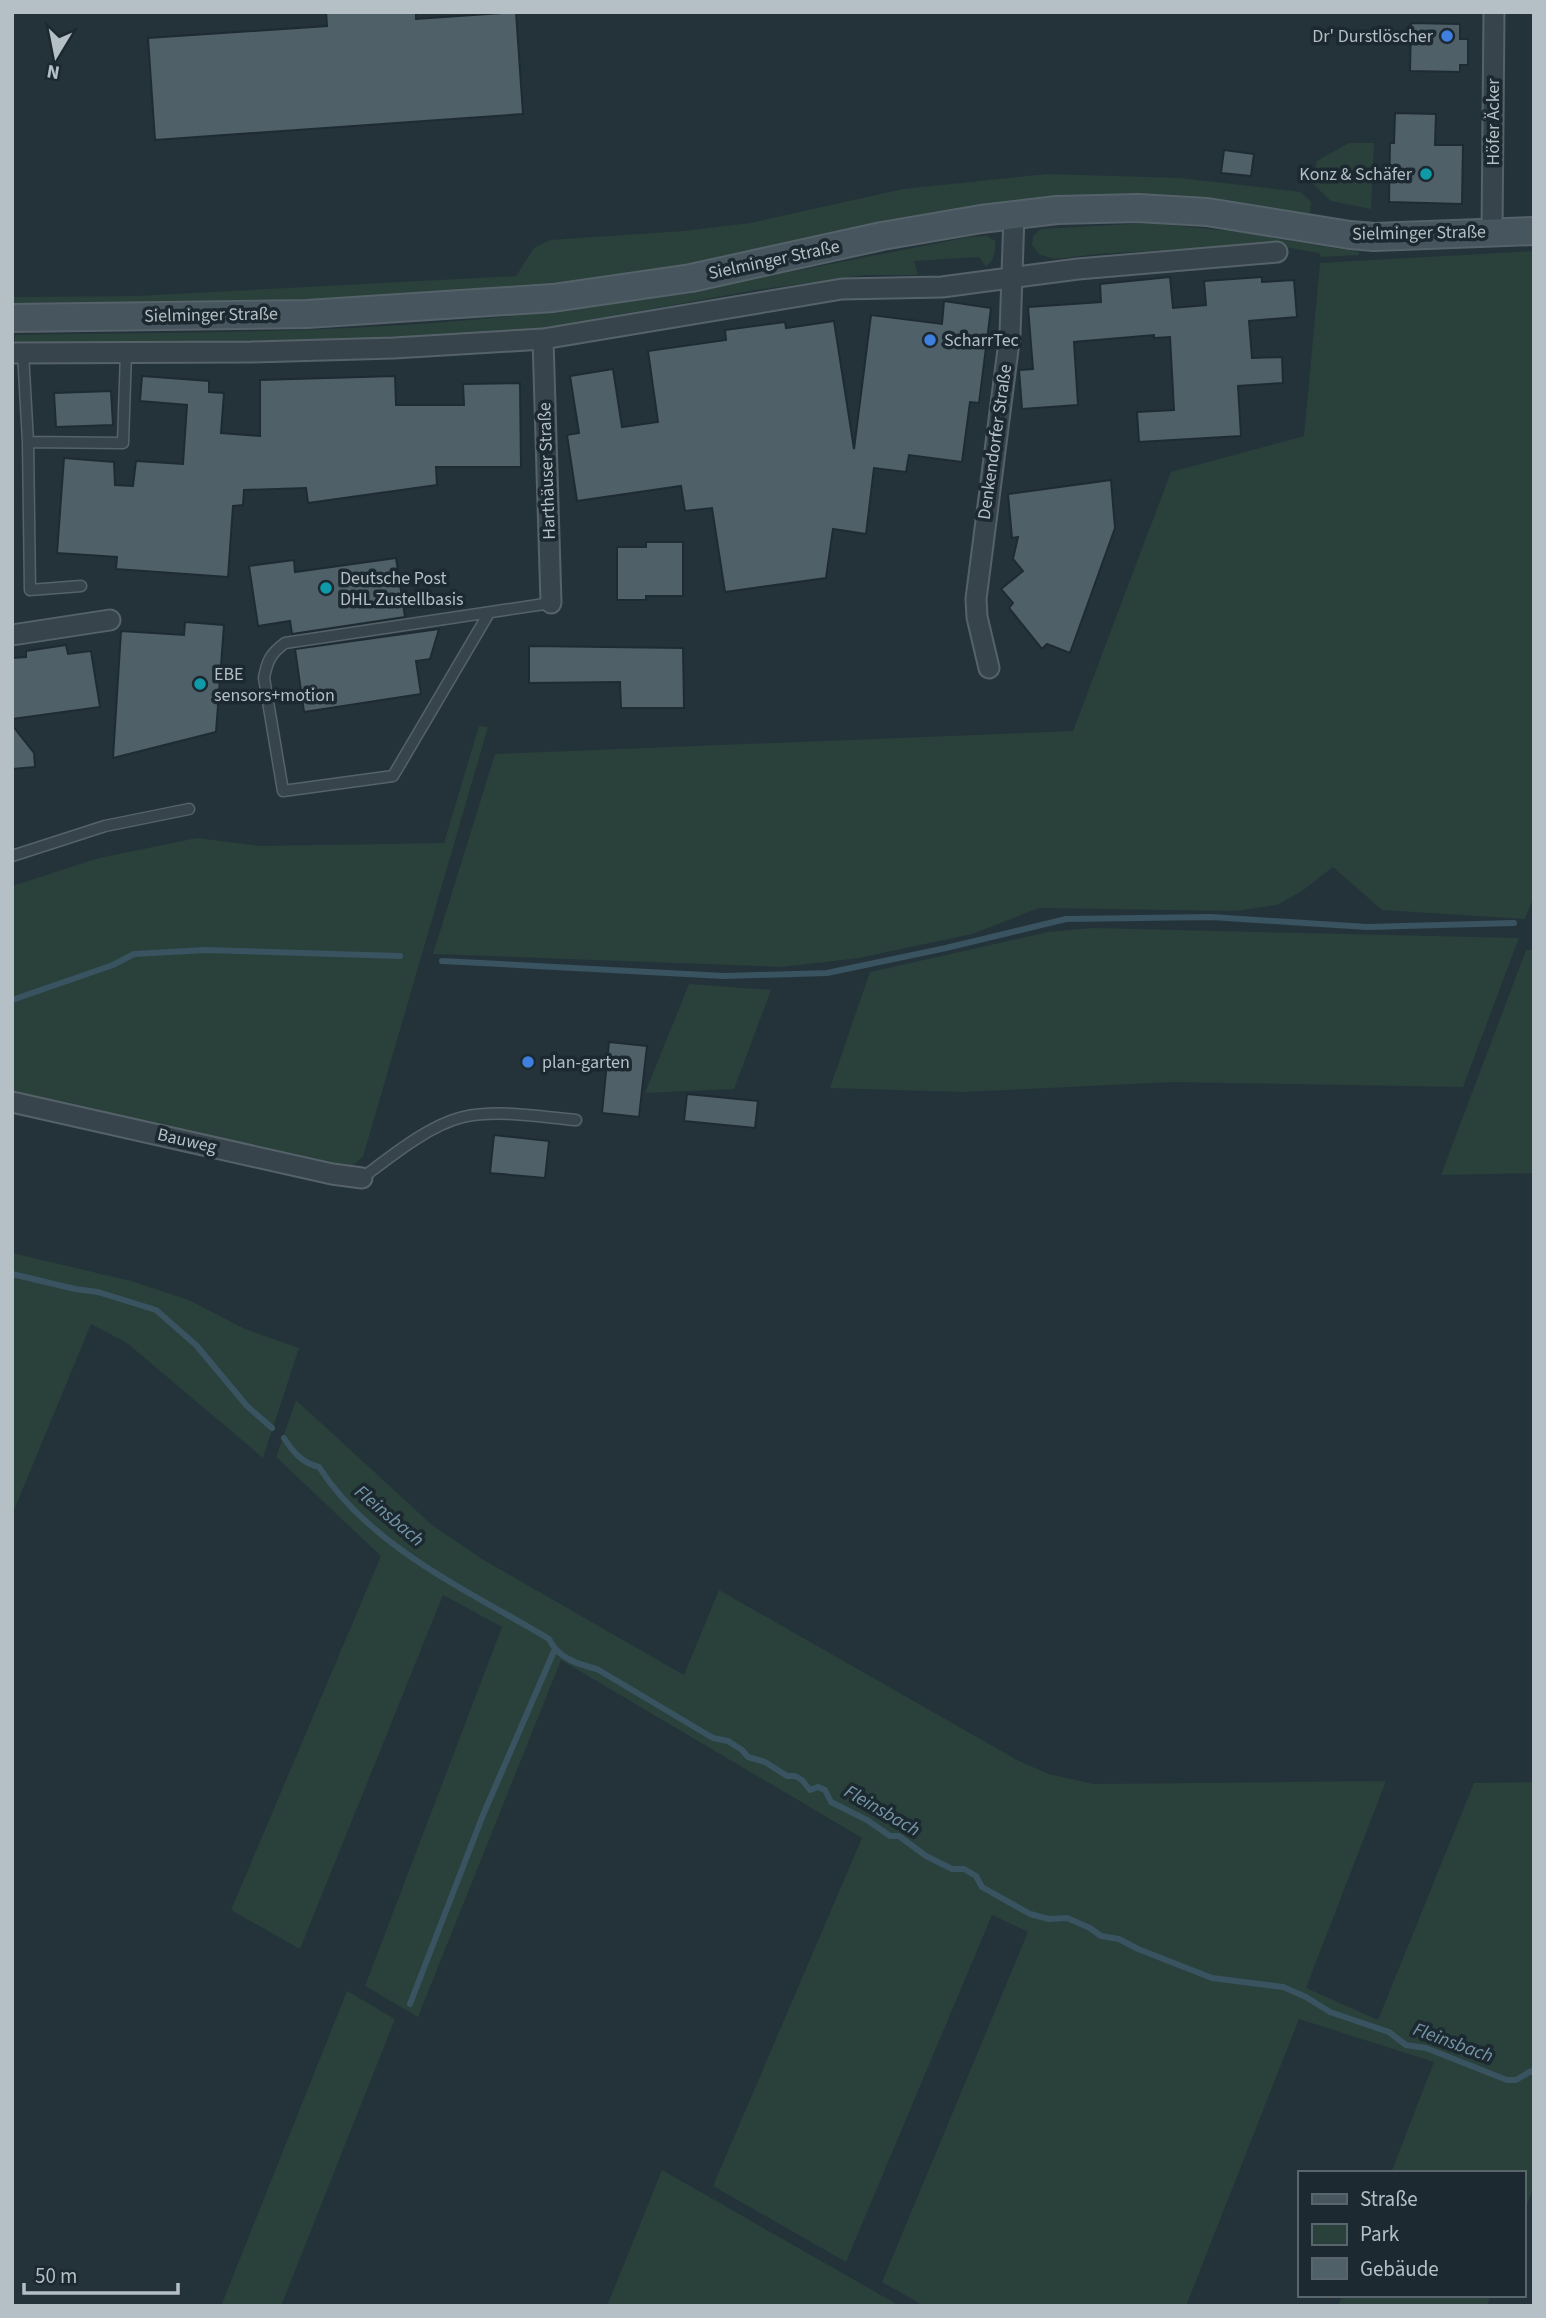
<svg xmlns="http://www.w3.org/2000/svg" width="1546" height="2318" viewBox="0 0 1546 2318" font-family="'Source Sans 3',sans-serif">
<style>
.green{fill:#29403b}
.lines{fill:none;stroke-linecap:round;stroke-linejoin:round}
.stream{stroke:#395361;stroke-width:6}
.building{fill:#506068;stroke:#1f2b32;stroke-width:2}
.lane-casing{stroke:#566269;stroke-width:13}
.street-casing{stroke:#566269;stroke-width:23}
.secondary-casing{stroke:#566269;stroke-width:30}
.lane{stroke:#38444b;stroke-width:10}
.street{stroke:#38444b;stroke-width:19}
.secondary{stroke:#46555e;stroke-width:26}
.shop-dot{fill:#3f7fe0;stroke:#1d2930;stroke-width:2.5}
.culture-dot{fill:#0f9aa8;stroke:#1d2930;stroke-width:2.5}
.labels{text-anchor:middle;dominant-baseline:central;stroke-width:7;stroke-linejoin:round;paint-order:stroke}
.poi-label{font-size:18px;fill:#b4bfc6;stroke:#1d2930;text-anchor:start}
.street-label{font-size:18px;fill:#b4bfc6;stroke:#1d2930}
.water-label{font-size:19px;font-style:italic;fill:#7697a8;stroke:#1d2930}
</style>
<rect width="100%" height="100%" fill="#24333a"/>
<path class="green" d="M1349,143H1374L1371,209L1331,201L1311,182L1317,161Z
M1047,174L1181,178L1301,192L1311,202L1309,223L1196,203L694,266L462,298L12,309V297L136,296L516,276L534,248L550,240L684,231L750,223L903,189Z
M1149,223L1231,231L1359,252V255L1321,257L1319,253L1267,244L1098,254L1055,259L1040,255L1032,245L1033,236L1041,229Z
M987,236L995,241C996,252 994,260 986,267L979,257L914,261L918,275H865L756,290L540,329L489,333L223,345H15V335C181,332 347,334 511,316C665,300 817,266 969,237Z
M1534,251V895L1525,919L1382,910L1333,867L1302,891L1277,905L1235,911L1039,908L972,934L859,958L782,967L433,954L495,754L1073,731L1171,472L1304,436L1320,263Z
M479,726L488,727L363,1157L350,1167L334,1169L12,1097V886L99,858L197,838L259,846L444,843Z
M1092,928L1519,938L1463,1087L1174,1082L963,1092L830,1088L870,972L1048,932Z
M1526,950H1534V1173L1441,1175Z
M689,984L771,990L734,1089L645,1093Z
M12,1253L131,1281L189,1300L245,1329L299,1348L263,1458L127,1343L91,1324L12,1515Z
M296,1400L432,1525L482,1559L684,1675L719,1590L1019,1761L1049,1774L1093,1784L1386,1781L1306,1988L1378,2020L1474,1783L1534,1782V2187L1523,2214V2173H1391L1434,2062L1299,2019L1186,2306H924L882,2282L1028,1932L992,1915L846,2262L713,2186L862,1838L561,1660L418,2017L365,1986L502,1627L443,1595L300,1949L231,1910L381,1556L276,1457Z
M347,1991L395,2019L281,2306H221Z
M662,2170L900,2306H607Z
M1342,2295H1491L1487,2306H1338Z"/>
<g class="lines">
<path class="stream" d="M442,961L724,976L827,973L946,948L1066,919L1211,917L1367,927L1514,923
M12,1000L113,965L134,954L206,950L400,956
M12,1274L75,1289L98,1292L156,1310L196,1345L247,1406L272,1428
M284,1438C293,1452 302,1463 319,1467C370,1547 469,1591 549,1639C558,1658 577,1664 597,1669L713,1738L728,1741L742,1750L748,1757L765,1762L787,1776H795L802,1780L810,1790L818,1787L825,1790L831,1802L867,1820L890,1836H899L926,1856L952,1869H964L976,1876L982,1887L1030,1914L1049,1919L1067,1918L1090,1928L1101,1936L1119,1939L1138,1949L1212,1978L1283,1987L1306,1997L1330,2012L1389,2032L1406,2045L1426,2048L1507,2080H1516L1531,2071L1534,2073
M410,2004L483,1815L554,1651"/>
</g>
<path class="building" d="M326,12H416V19L516,12L523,114L155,140L148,38L327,26Z
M1411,23L1460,24V39H1468V65H1460V72L1410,71Z
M1395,113L1436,114L1435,145H1463L1462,204L1389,202L1390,143H1394Z
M1224,150L1254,154L1251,176L1221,173Z
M1170,277L1173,308L1206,305L1204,281L1262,277V282L1294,280L1297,317L1249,321L1252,358L1282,357L1283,383L1238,386L1241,436L1139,442L1137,412L1174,410L1170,337L1154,338V335L1074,342L1078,405L1022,409L1019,370L1033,369L1028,307L1101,302L1100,284Z
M944,301L991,308L979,403L970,402L962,462L909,455L906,472L874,468L866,534L833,529L826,578L725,592L712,508L685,511L681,486L577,501L567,435L579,433L570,376L613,369L622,427L658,422L648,351L726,340L725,330L785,322L786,328L834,321L854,449L871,315L942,324Z
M142,376L209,381V392L224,393L221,433L260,436V380L395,376L396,405H464L463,384L520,383L521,467H436L437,485L308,503L306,488L244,490L243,505L233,506L228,577L116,569L117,557L57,553L64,458L114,462L115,485L133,486L136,461L183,464L187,405L140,401Z
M111,391L113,425L56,427L54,393Z
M1111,480L1115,528L1070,653L1047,644L1042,649L1009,608L1013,603L1001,589L1023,571L1013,559L1018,537L1012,538L1008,494Z
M646,542H683V596H646V600H617V547H646Z
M396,558L405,617L292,634L290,621L258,626L249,566L294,560L295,572Z
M185,622L224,625L216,732L113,758L121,631L184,635Z
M439,629L430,659L416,661L421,694L304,712L295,649Z
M66,645L68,654L91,651L100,707L12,719V658L26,657V651Z
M529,646L683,648L684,708H621L620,682L529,683Z
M12,725L34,753L35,767L12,769Z
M609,1042L647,1046L639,1117L602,1113Z
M687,1094L758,1101L755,1128L684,1121Z
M494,1135L549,1141L545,1178L490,1173Z"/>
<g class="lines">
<g class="lane-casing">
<path id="lane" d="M23,353L28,442L123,443L126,352
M28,442L30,590L81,586
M489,613L393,776L283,791L264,678C267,661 271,653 285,643L551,603
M12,856L105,826L189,809
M362,1178C390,1157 429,1125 463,1117C499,1109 540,1117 576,1120"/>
</g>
<g class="street-casing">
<path id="street" d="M1492,232L1494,12
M543,339L551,603
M12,353L251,352L394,348L543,339L842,289L942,287L1078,269L1277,252
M12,635L110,620
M989,668L977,617L976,599L1010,334L1014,215
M12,1102L332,1174L362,1178"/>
</g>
<g class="secondary-casing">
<path id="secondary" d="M12,318L307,314L553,298L691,278L882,236L981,219L1057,210L1138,208L1207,212L1350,235L1374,237L1534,231"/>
</g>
<use href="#lane" class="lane"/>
<use href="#street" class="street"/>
<use href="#secondary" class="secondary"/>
</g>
<g class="shop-dot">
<circle cx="1447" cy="36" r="7"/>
<circle cx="930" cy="340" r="7"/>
<circle cx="528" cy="1062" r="7"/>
</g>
<g class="culture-dot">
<circle cx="1426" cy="174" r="7"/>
<circle cx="326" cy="588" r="7"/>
<circle cx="200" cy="684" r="7"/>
</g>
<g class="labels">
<g class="poi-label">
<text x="1433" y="36" text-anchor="end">Dr' Durstlöscher</text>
<text x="1412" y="174" text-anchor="end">Konz &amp; Schäfer</text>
<text x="944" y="340">ScharrTec</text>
<text x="340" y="578">Deutsche Post<tspan x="340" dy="21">DHL Zustellbasis</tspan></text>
<text x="214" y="674">EBE<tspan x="214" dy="21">sensors+motion</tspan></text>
<text x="542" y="1062">plan-garten</text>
</g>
<g class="street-label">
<text transform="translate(1493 122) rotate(-90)">Höfer Äcker</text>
<text transform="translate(1419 233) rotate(-1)">Sielminger Straße</text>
<text transform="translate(774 260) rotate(-12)">Sielminger Straße</text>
<text transform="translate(211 315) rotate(-1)">Sielminger Straße</text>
<text transform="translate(995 442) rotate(-82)">Denkendorfer Straße</text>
<text transform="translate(547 471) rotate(-92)">Harthäuser Straße</text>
<text transform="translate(187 1141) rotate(13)">Bauweg</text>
</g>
<g class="water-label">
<text transform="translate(389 1516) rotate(40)">Fleinsbach</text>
<text transform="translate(882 1811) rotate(30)">Fleinsbach</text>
<text transform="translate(1453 2043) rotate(20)">Fleinsbach</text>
</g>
</g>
<rect width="1546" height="2318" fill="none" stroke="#b4bfc6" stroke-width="28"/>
<rect x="1298" y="2171" width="228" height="126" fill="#1d2930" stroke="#59656c" stroke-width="2"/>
<rect x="1312" y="2194" width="35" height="10" fill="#46555e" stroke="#59656c" stroke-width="2"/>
<text x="1360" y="2206" font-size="21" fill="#b4bfc6">Straße</text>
<rect x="1312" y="2224" width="35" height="21" fill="#29403b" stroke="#59656c" stroke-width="2"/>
<text x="1360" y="2241" font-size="21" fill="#b4bfc6">Park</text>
<rect x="1312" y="2258" width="35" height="21" fill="#506068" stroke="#59656c" stroke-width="2"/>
<text x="1360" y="2276" font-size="21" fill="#b4bfc6">Gebäude</text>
<g transform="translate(56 56) rotate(190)" stroke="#1d2930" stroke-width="5" paint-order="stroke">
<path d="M0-5L12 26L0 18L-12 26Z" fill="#b4bfc6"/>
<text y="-10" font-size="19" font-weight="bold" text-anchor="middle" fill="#b4bfc6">N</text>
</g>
<path d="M24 2283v10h154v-10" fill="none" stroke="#b4bfc6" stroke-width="3.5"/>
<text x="35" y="2283" font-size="21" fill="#b4bfc6" stroke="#1d2930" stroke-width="5" paint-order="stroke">50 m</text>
</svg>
